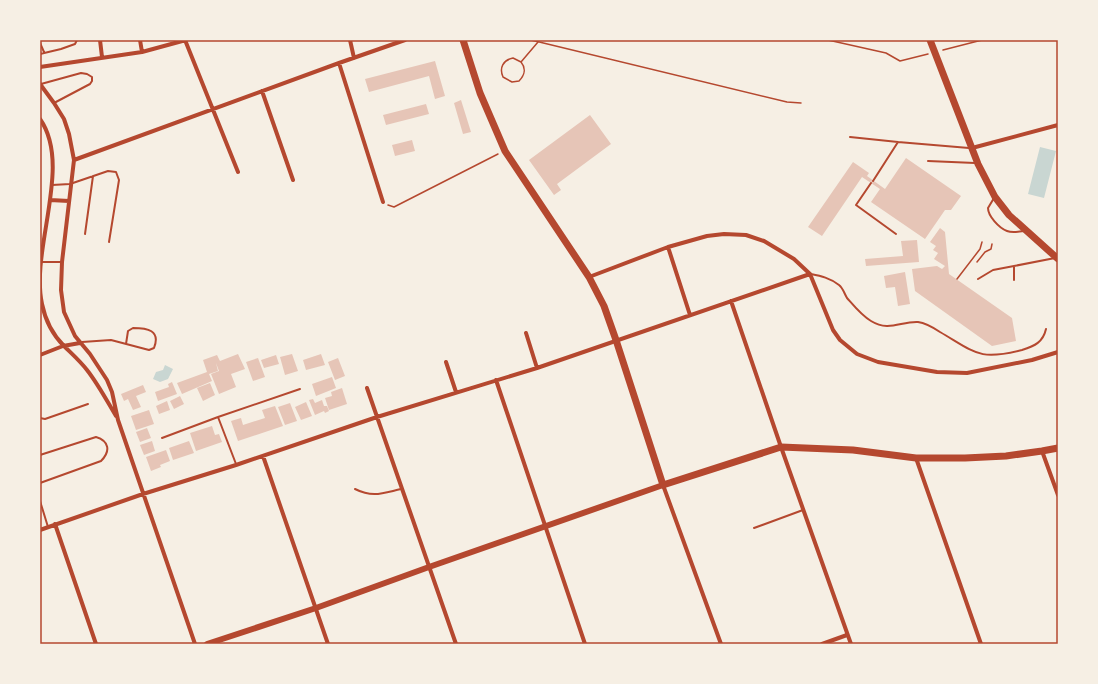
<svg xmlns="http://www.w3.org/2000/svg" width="1098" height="684" viewBox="0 0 1098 684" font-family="'Asap Condensed',sans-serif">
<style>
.water{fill:#c9d6d2}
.building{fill:#e6c5b7}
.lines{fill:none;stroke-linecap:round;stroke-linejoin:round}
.path{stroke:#b5482f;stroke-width:1.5}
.service{stroke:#b5482f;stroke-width:2}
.minor{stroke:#b5482f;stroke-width:4}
.secondary{stroke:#b5482f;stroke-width:6}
.primary{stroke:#b5482f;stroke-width:7}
.neatline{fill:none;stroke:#b5482f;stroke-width:1.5}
</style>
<rect width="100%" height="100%" fill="#f6efe4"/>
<path class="water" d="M1040,147L1056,151L1044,198L1028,194Z
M165,365L173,369L168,379L160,382L153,379L156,372L163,370Z"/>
<path class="building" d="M435,61L445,96L435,99L429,76L369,92L365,79Z
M461,100L471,132L463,134L454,103Z
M426,104L429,114L386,125L383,115Z
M590,115L611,144L557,184L561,190L554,195L529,160Z
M412,140L415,151L395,156L392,145Z
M906,158L961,196L951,210H945L925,239L871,202L880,189L862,177L822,236L808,227L853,162L869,173L867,176L885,189Z
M940,228L945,232L949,274L1012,318L1016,341L992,346L915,291L912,269L937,266L942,269L945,266L934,259L938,253L933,250L936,246L930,242Z
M917,240L919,262L866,266L865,259L903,256L901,241Z
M905,272L910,304L898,306L895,287L886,288L884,276Z
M238,354L245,369L231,374L236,387L219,394L211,374L219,371L216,363L218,371L209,374L212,381L182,394L177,383L207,372L203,360L217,355L220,361Z
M292,354L298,371L285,375L280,357Z
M321,354L325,365L306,370L303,360Z
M276,355L279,364L264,368L261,360Z
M258,358L265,377L253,381L246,362Z
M338,358L345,376L335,380L328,362Z
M332,377L336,388L316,396L312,384Z
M172,382L177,394L158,401L155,392L169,387L168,384Z
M210,383L215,395L203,401L197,388Z
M143,385L146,392L136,396L141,407L133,410L128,399L124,401L121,394Z
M342,388L347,404L329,410L325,398L332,396L331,392Z
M180,396L184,404L174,409L170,401Z
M313,399L315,403L322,400L324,406H327L329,411L325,413L324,411L315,415L309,400Z
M167,401L170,410L159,414L156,406Z
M306,402L312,416L301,420L295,407Z
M290,403L297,421L285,425L278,407Z
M275,406L283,426L238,441L231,421L241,418L243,425L265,418L262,410Z
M149,410L154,424L136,430L131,416Z
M212,426L215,435L219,434L222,442L196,451L190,433Z
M147,428L151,438L140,442L136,432Z
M152,441L155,451L144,455L140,445Z
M189,441L194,453L173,460L169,448Z
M166,450L170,461L160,465L161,467L151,471L146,457Z"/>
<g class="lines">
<path class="path" d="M531,40L787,102L801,103
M828,40L886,53L900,61L928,54
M943,50L982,40
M521,62C526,68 525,75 519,81L512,82L503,77C499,68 503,60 513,58L521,62L538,42
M388,205L394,207L498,154
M977,262L985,252L991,249L992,244
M957,279L980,249L982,242"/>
<path class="service" d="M40,43L44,52
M40,54L61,49L75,44L77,40
M41,84L81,73L87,74L92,77V81L90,84L54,103
M850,137L898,142
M928,161L975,163
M873,181L898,142L969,148
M871,183L856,205L896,234
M52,185L70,184L108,171L116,172L119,180L109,242
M994,198L988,208C988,216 999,228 1007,231C1012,233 1018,232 1024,231
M85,234L93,176
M41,262H62
M811,274C821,276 830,278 839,285C843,288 844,293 847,298C854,306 862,316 871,321C889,332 901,321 918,322C926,323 934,328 940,332C976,353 979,361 1022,350C1035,346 1043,342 1046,329
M978,279L993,270L1014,266L1055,258
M1014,280V266
M82,342L111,340L149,350L154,348C161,330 147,328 133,328L128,331L126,344
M218,417L236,464
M40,418L45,419L88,404
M162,438L218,417L300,389
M40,455L96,437C109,441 111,451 101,461L40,483
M355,489C373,498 383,493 401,489
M40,501L48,527
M754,528L803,510"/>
<path class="minor" d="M100,40L102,57
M140,40L142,52
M185,40L238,172
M350,40L354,58
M339,63L383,202
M40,67L142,52L186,40
M40,84L54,103L64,119L69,134L74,160L62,262L61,290L64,312L75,336L90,354L107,380L112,392L118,420L195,644
M262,91L293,180
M40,119C73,166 30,249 42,304C45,319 53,335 64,346C72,354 80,361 87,370C98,384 107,401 116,416
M972,148L1058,125
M74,160L339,63L405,40
M50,200L69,201
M668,247L690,315
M589,277L668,247L707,236L724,234L746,235L764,241L794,259L810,274L833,330L840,340L857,354L878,362L937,372L967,373L1032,360L1058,352
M731,301L781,447L851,644
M526,333L537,368
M40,355L63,346L80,343
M446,362L456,392
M496,380L585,644
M367,388L456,644
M1042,451L1058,495
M263,456L328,644
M916,458L981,644
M663,485L721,644
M55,524L96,644
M40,530L143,494L236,465L377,417L537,368L810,274
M822,644L847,635"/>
<path class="secondary" d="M207,644L316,608L429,567L663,485"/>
<path class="primary" d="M463,40L480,93L505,151L589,277L604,306L616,340L663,485L781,447L853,450L916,458H965L1006,456L1042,451L1058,448
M930,40L978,164L995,197L1009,215L1058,259"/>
</g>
<rect width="1098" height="684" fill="none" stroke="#f6efe4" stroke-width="82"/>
<rect x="41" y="41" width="1016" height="602" class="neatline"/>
</svg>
